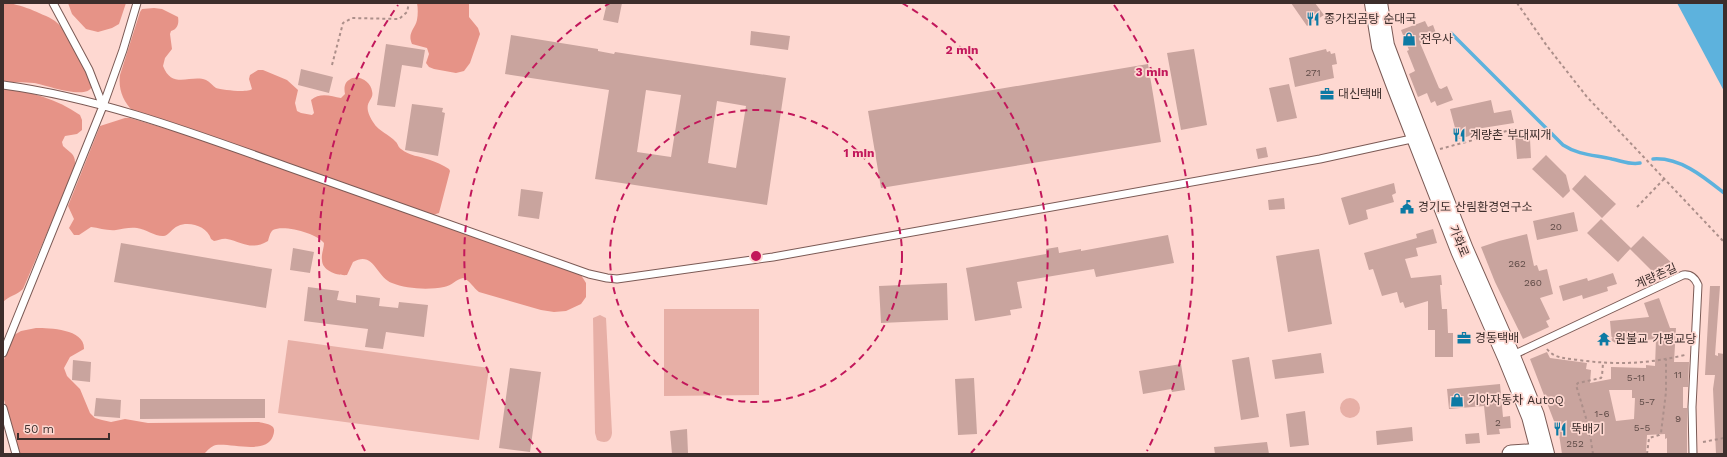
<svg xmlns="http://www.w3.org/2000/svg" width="1727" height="457" viewBox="0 0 1727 457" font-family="'Work Sans','Noto Sans KR',sans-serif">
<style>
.green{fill:#e7afa6}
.forest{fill:#e69387}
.water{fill:#5db2dd}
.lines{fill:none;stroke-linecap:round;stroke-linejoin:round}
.stream{stroke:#5db2dd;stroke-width:3.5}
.building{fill:#c9a49e;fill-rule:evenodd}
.service-casing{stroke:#7b5a55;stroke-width:9}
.tertiary-casing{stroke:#7b5a55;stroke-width:19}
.primary-casing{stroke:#7b5a55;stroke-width:24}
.path{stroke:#ac8f8a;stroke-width:2;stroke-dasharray:3 3;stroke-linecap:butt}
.service{stroke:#fff;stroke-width:7}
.tertiary{stroke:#fff;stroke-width:17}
.primary{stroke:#fff;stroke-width:22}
.ring{fill:none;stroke:#c2185b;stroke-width:2;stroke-dasharray:7 5}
.labels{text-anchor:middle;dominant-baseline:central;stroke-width:3.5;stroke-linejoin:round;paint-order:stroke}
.number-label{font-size:10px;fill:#604c48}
.poi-label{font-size:12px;fill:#3d2e2c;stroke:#fed8d1;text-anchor:start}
.street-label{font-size:12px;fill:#3d2e2c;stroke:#fed8d1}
.centre{fill:#c2185b;stroke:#fed8d1;stroke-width:2}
.ring-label{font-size:12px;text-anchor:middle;font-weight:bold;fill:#c2185b;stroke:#fed8d1;stroke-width:3.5;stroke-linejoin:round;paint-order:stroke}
</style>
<rect width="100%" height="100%" fill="#fed8d1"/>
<path class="green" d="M664,309H759V395L664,396Z
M600,315L606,318L612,433C611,442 605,444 597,440L595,433L593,318Z
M288,340L489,368L479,440L278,413Z
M1340 408a10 10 0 1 1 20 0a10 10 0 1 1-20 0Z"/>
<path class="forest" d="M3,3C13,3 21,6 30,9C38,13 48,16 55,21C72,34 84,67 92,86C88,101 46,85 34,83C24,82 13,83 3,81Z
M68,3H126L119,24L112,28L98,32L86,29L72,14Z
M417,3H469V17L478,28L480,34L470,63L464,71L456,73L434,69L429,67L426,63L429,54L427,48L412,44C407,33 415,29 417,20C418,14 418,8 417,3Z
M154,8L162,9L178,17C179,23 178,29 171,31L170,34L172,49L165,58L163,66C172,90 191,74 206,80C210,82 213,86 216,88C222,90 248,93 252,89L249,79L250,75L258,70H263L287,80L298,90L295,103L297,111L301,113L312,115L314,113L311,100C320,92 331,96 341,98L345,94C344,89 344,83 349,80C358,73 371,82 372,91C375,102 360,101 373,122C379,132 389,134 396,142C398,144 398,147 401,149C409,156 420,156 430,160C436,162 443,165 449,169L450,171L439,213L433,215L189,128L133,111C123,102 118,88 120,75L140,12L142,9Z
M3,88C31,92 57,99 80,115L82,120V130L77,134L65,136L62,142L63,146C73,155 77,155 74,170L23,289C17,295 9,296 3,302Z
M125,118H130L187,135L581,275L586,283V297L581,304L566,311L554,312L541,310L479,292C473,288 471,281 463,278C456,279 452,286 444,287C429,290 406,289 392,283C376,277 374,250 353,262L347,275C338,276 322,271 322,260C321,254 324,249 324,243C318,234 284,224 273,230C270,232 269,238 268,241C251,251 242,242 227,239C222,238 218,241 214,241L211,239C207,226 189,221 178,226C172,228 169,236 163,236C154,236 146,229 137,228C129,227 123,229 116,230C108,231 99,228 91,227L79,235H74L69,228L74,219L68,206L100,126Z
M36,328C50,328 85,329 84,349L70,357L64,368L67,376L80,389L90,413L95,418L102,420L111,422L125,419L148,423L259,422C263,423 270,424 273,427C275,430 274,433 273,436C266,455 232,443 216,445C211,446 207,451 204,454H19L3,396V362L14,335L21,331Z"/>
<path class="water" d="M1677,3H1724V91Z"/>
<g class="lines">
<path class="stream" d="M1451,33L1563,145C1578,155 1595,155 1612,159C1622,161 1630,165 1640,163
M1653,159C1680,157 1704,177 1724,193"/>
</g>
<path class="building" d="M607,3H622L618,23L603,20Z
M1291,3H1315L1324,15L1307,26Z
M1425,21L1428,27L1433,25L1437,36L1420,43L1439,88L1441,89L1447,86L1453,100L1437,106L1435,101L1431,103L1427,93L1418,97L1409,74L1415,71L1407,51L1409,50L1401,30Z
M751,31L790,36L788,50L750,45Z
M511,35L598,49V51L614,54L615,52L786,78L767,205L595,179L609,90L505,74ZM646,90L681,95L671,157L637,152ZM717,101L746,106L736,168L708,163Z
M386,44L425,50L422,68L402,65L395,107L377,105Z
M1194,49L1207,125L1181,130L1167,53Z
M1326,49L1327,52L1330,51L1331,54L1335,53L1337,64L1332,65L1334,78L1295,87L1289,58Z
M1148,64L1161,142L881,188L868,111Z
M301,69L333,77L329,93L298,85Z
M1289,84L1297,118L1277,122L1269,88Z
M1491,100L1494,113L1511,110L1514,123L1476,129L1477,134L1458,139L1450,109Z
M412,104L443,108L442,112L445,113L438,156L405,150Z
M1528,134V139H1530L1531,158L1517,159L1515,135Z
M1266,147L1268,157L1258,159L1256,149Z
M1546,155L1566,175L1570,191L1563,198L1532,169Z
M1585,175L1616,204L1602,218L1572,189Z
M1394,183L1396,193L1392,195L1394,202L1366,210L1368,219L1349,225L1341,198Z
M521,189L543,192L539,219L518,216Z
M1284,198L1285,209L1269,210L1268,200Z
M1574,212L1578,231L1537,240L1533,221Z
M1601,219L1631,248L1618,262L1587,233Z
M1433,229L1437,243L1416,248L1418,256L1405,259L1411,278L1441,275L1442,285H1440L1442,309H1447L1448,333H1453V357H1435V330H1428V301L1405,308L1403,302L1400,303L1397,292L1382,296L1373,269L1369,270L1364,253L1417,238L1416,234Z
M1527,234L1534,266L1537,265L1539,271L1547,269L1553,294L1540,298L1550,319L1546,321L1549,327L1523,339L1495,282L1481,247L1499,241Z
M1168,235L1174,263L1096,277L1094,269L1017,282L1022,308L1010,310L1011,315L975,321L966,268L1046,254V249L1058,247L1059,253L1081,249V251Z
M1643,236L1674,265L1660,279L1630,249Z
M121,243L272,269L266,308L114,282Z
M293,248L314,252L310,273L290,270Z
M1319,249L1332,324L1288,332L1276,256Z
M1613,273L1617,284L1607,287L1608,291L1583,299L1582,295L1563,301L1559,286L1587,278L1588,281Z
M947,283L948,320L881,323L879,286Z
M1710,286H1720L1715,355L1718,356V353L1724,354V454H1716L1713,389L1715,375H1705Z
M308,287L339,291L337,300L356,303V295L380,298L379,306L398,308L399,302L428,305L424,337L386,332L383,349L365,347L368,329L304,321Z
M1659,298L1670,328H1676L1674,362H1689L1688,387H1683V408H1687V454H1667V438L1665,439V434L1647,435L1646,454H1562L1559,434L1530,359L1547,352L1550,358L1587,363L1586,369L1591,370L1590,383L1611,379V367L1646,368V365L1655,366L1656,339L1612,343L1610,321L1649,317L1644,303ZM1609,390H1632V398H1635L1634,419L1616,421Z
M1321,353L1324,373L1275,379L1272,360Z
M1249,357L1259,417L1241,420L1232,360Z
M73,360L91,362L90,382L72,380Z
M1181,364L1185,390L1172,392L1171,389L1143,394L1139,371Z
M510,368L541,372L530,452L499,448Z
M974,378L977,434L958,435L955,379Z
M1500,384L1503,417L1510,416L1511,428L1499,429L1500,434L1487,435L1484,406L1449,409L1447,389Z
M96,398L121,400L120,418L94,416Z
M140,399H265V418L140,419Z
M1305,411L1309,445L1290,447L1286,414Z
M1412,427L1413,441L1377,445L1376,431Z
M687,429L688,453L672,454L670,431Z
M1479,433L1480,443L1466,444L1465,434Z
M1267,442L1269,454H1215L1214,447Z"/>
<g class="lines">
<g class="service-casing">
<path id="service" d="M53,3L89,70L103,106
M3,85C100,98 193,133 285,166C386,202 488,238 589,274L607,278L617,279L773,257L1320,159L1416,138
M3,353L103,106L123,50L137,3
M1511,356L1683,275C1691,274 1695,278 1698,285L1692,407L1693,454
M3,408L16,454"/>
</g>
<g class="tertiary-casing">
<path id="tertiary" d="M1511,454L1543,452"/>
</g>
<g class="primary-casing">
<path id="primary" d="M1376,3L1383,46L1398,86L1462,250L1509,357L1533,416L1543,454"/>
</g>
<path class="path" d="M1517,3L1547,46L1587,97L1724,242
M332,65L343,23L352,18L399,19L407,12L409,3
M1440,149L1514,129
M1637,207L1664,179
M1547,349C1555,359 1566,358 1578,360C1616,365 1647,364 1685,355
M1703,442L1724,438
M1593,454L1589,428L1576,385L1578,383L1601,378L1602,376L1603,363
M1647,454L1649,438L1659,435L1661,433L1666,392V359"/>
<use href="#service" class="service"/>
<use href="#tertiary" class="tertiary"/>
<use href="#primary" class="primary"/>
</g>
<g class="ring">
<circle cx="756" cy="256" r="146"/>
<path d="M541 453A292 292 0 0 1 610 3M902 3A292 292 0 0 1 971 453"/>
<path d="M365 451A437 437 0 0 1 398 5M1114 5A437 437 0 0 1 1147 451"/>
</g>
<defs>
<g id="restaurant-bare" transform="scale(1.08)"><path d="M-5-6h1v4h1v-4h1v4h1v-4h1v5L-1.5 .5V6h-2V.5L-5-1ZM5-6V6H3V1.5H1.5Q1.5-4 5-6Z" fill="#0d7aa4" stroke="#fed8d1" stroke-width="2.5" paint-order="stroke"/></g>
<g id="shop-bare" transform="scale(1.08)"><path d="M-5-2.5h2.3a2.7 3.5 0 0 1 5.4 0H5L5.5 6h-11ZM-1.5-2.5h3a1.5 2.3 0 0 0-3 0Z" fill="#0d7aa4" stroke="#fed8d1" stroke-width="2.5" paint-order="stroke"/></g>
<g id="office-bare" transform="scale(1.08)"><path d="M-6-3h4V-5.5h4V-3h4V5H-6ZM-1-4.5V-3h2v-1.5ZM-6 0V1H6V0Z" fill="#0d7aa4" stroke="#fed8d1" stroke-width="2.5" paint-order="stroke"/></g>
<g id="civic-bare" transform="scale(1.08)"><path d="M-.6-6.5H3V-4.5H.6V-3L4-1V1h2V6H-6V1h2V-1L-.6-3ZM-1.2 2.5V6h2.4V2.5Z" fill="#0d7aa4" stroke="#fed8d1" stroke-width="2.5" paint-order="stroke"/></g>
<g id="temple-bare" transform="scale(1.08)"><path d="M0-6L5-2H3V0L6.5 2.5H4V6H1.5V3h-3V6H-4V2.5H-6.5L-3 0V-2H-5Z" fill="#0d7aa4" stroke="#fed8d1" stroke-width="2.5" paint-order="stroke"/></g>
</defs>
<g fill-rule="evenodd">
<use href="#restaurant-bare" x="1313" y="19"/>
<use href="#shop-bare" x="1409" y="39"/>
<use href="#office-bare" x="1327" y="94"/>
<use href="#restaurant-bare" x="1459" y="135"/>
<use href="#civic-bare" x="1407" y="207"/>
<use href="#office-bare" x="1464" y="338"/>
<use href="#temple-bare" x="1604" y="339"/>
<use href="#shop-bare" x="1457" y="400"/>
<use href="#restaurant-bare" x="1560" y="429"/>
</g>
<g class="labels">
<g class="number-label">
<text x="1313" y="72">271</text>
<text x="1556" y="226">20</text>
<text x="1517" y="263">262</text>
<text x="1533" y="282">260</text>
<text x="1678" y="374">11</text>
<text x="1636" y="377">5-11</text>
<text x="1647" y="401">5-7</text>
<text x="1602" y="413">1-6</text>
<text x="1678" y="418">9</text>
<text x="1498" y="422">2</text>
<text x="1642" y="427">5-5</text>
<text x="1575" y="443">252</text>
</g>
<g class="poi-label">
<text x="1324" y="19">종가집곰탕 순대국</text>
<text x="1420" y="39">전우사</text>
<text x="1338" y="94">대신택배</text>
<text x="1470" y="135">계량촌 부대찌개</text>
<text x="1418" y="207">경기도 산림환경연구소</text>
<text x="1475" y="338">경동택배</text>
<text x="1615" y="339">원불교 가평교당</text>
<text x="1468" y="400">기아자동차 AutoQ</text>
<text x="1571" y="429">뚝배기</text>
</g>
<g class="street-label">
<text transform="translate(1459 241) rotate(68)">가화로</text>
<text transform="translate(1656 276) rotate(-24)">계량촌길</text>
</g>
</g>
<circle cx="756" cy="256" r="6" class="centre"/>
<g class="ring-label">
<text x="962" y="54">2 min</text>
<text x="1152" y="76">3 min</text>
<text x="859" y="157">1 min</text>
</g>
<rect width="1727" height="457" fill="none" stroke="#3d2e2c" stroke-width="8"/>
<path d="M18 433v6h91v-6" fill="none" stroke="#3d2e2c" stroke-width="2"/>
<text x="24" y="433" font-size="12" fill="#3d2e2c" stroke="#fed8d1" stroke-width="3" paint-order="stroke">50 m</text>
</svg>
